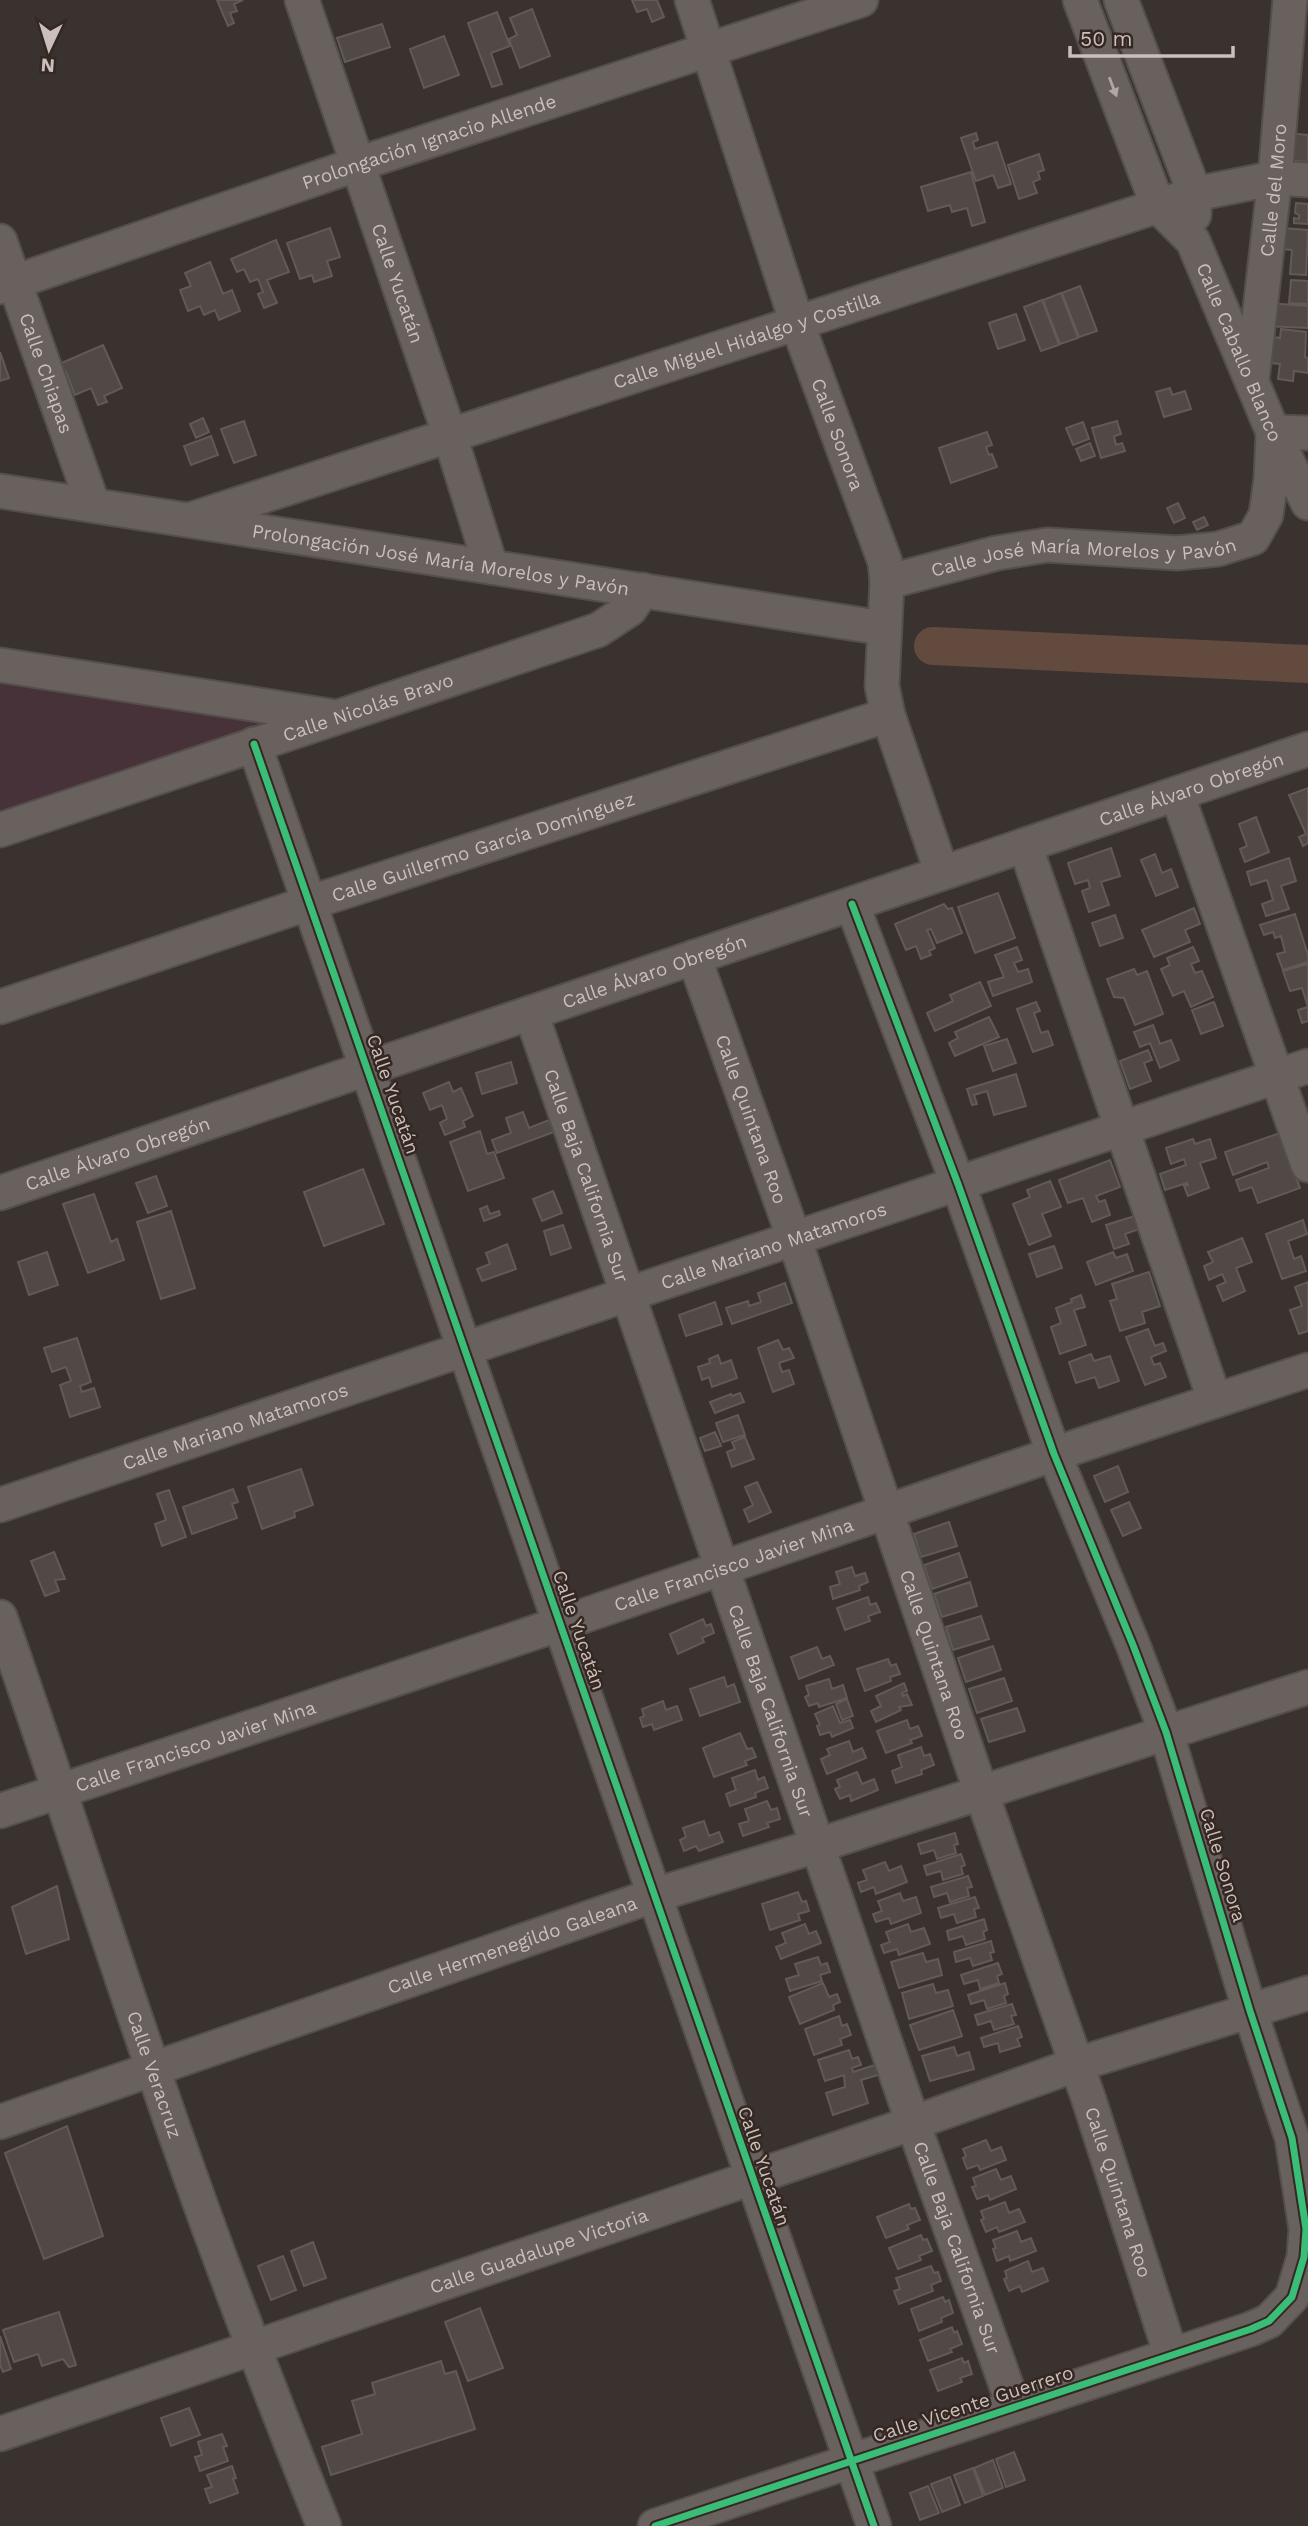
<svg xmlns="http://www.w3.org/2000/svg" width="1308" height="2526" viewBox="0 0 1308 2526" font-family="'Work Sans',sans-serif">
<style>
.green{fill:#463238}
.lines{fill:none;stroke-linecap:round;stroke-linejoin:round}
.river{stroke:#624a3f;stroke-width:38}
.building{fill:#504946;stroke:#615a57;stroke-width:2}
.minor-casing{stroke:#554f4c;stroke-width:37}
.minor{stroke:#68615e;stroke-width:33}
.cycleway-casing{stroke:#352722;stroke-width:11}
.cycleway{stroke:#3abd76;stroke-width:7}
.oneway{fill:#b2a8a3}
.labels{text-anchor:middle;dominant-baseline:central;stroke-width:5;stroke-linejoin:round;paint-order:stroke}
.street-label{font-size:19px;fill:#cabfba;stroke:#352722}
</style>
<rect width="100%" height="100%" fill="#3a322e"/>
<path class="green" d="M0,678L311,719L0,815Z"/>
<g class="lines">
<path class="river" d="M933,646L1308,664"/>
</g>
<path class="building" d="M217,0H243L234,4L237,11L230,13L234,23L228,26Z
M632,0H657L664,17L652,22L647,9L637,12Z
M532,9L550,56L520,68L509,39L517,35L510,18Z
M497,12L510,46L491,53L502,84L492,87L468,23Z
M382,24L390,47L345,62L337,38Z
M444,36L459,75L424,88L410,49Z
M976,133L978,140L973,142L975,149L997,142L1011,184L998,188L993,175L976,181L961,138Z
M1286,133L1308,135V162L1284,160Z
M1039,154L1044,170L1038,172L1040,179L1033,182L1037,193L1019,199L1008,165Z
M971,172L985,222L972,226L967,208L952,212L950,205L928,211L921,187Z
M1296,203L1308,204V224L1294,223V218L1299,219V215L1295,213Z
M330,228L340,257L327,261L332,276L314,282L312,275L300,279L287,243Z
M1283,228L1308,230L1306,275L1290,274L1292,250L1281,249Z
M276,240L289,272L267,280L277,303L264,308L258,294L263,292L258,279L250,282L244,269L237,272L231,259Z
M210,262L223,294L232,290L240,311L219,320L215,310L204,315L200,306L188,311L180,290L191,286L185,273Z
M1291,280L1308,281V304L1289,303Z
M1080,286L1097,331L1079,337L1062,293Z
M1061,293L1078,338L1060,344L1043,300Z
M1042,300L1059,345L1041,351L1024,307Z
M1267,303L1308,306V328L1265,326Z
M1016,314L1025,340L998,349L989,323Z
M1281,329L1306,332L1305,357L1308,358V373L1294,371L1293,381L1278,379L1280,364L1269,363L1273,337L1280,338Z
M103,345L122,388L104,396L107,402L98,405L91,388L75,395L66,372L63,373L59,364Z
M0,352L9,378L0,381Z
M1170,388L1172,395L1185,391L1191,409L1164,417L1156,392Z
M203,418L209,432L196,438L190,424Z
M244,421L256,455L234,463L221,429Z
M1117,421L1121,434L1114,436L1116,445L1122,443L1125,451L1101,458L1092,428Z
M1083,422L1089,439L1073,445L1066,428Z
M987,432L992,445L986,447L989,455L992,454L997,467L951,483L939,448Z
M211,436L218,455L191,465L184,446Z
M1090,443L1095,456L1081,461L1076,449Z
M1178,503L1185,518L1174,523L1167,508Z
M1204,517L1208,525L1197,530L1193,522Z
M1308,788V843L1303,846L1299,837L1306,834L1289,795Z
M1256,817L1269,852L1245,862L1240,849L1247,846L1239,824Z
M1111,848L1120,876L1101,882L1109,905L1089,912L1082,891L1090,888L1088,880L1075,884L1068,863Z
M1155,854L1162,873L1171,869L1178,887L1156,896L1141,860Z
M1289,858L1296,881L1281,886L1289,909L1266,916L1262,904L1273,900L1267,880L1251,885L1247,872Z
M998,893L1015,938L975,953L958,907Z
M944,904L948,909L952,908L962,933L937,943L931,929L927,930L935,948L929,951L931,955L921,959L916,946L906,950L895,924Z
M1194,908L1200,924L1185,930L1190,942L1154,957L1142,930Z
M1295,914L1308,955V962L1283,970L1277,954L1285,952L1281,936L1275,938L1273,932L1264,935L1260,925Z
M1115,915L1123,938L1100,946L1092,923Z
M1017,947L1022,960L1014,963L1018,972L1028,969L1032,982L993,996L988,982L1004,977L995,955Z
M1193,947L1199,961L1191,964L1195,973L1202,971L1213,997L1191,1007L1184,991L1173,996L1161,969L1170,965L1167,958Z
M1308,964V1021L1302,1023L1298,1010L1308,1007L1302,988L1290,991L1283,971Z
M1134,969L1137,975L1147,971L1163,1014L1135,1025L1124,998L1114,997L1107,979Z
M980,982L991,1006L935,1031L927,1013L953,1001L950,995Z
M1036,1002L1040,1011L1034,1013L1041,1033L1048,1031L1053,1045L1033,1052L1017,1009Z
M1214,1002L1223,1026L1201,1034L1192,1010Z
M989,1017L999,1037L955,1056L949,1043L958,1038L955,1032Z
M1153,1025L1160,1044L1171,1040L1179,1060L1160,1068L1150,1043L1140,1047L1134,1032Z
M1007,1039L1016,1063L993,1071L984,1046Z
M1148,1050L1152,1060L1144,1063L1151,1081L1130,1089L1120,1061Z
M511,1062L517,1083L482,1094L476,1073Z
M1016,1074L1026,1106L994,1115L987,1091L974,1095L977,1104L972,1105L967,1089Z
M449,1082L453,1092L461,1088L473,1116L463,1121L465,1127L445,1135L440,1123L447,1119L442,1105L430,1110L423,1093Z
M523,1112L529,1128L549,1120L554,1132L497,1153L492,1140L511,1133L506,1118Z
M480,1131L487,1154L494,1152L504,1178L468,1191L450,1142Z
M1280,1133L1300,1188L1258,1203L1252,1187L1240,1191L1236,1180L1269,1168L1267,1162L1233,1175L1225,1152Z
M1193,1139L1195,1144L1210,1139L1216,1158L1200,1163L1209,1188L1188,1196L1184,1186L1188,1185L1187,1183L1165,1190L1160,1174L1186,1165L1184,1159L1171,1164L1166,1148Z
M1110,1160L1120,1187L1096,1196L1099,1202L1105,1200L1110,1215L1092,1222L1083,1198L1068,1203L1059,1180Z
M363,1169L384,1224L324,1246L304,1192Z
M156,1176L167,1206L148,1213L136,1183Z
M1050,1181L1061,1207L1042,1214L1051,1236L1029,1245L1013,1204L1030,1197L1027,1190Z
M553,1191L562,1213L542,1221L533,1199Z
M94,1194L111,1242L117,1239L124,1260L88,1273L63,1204Z
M487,1206L490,1214L499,1211L500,1215L484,1221L480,1209Z
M171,1211L195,1288L161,1299L137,1222Z
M1138,1215L1142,1228L1125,1234L1129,1244L1114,1249L1106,1225Z
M1303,1220L1307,1234L1288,1241L1294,1259L1301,1256L1306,1271L1282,1279L1266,1234Z
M563,1225L571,1248L551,1255L544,1231Z
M1242,1238L1252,1262L1236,1268L1245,1291L1223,1301L1217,1286L1226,1282L1222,1274L1209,1280L1204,1266L1213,1262L1208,1252Z
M507,1244L516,1269L482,1281L477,1269L490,1264L486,1253Z
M1054,1246L1062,1268L1037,1277L1029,1254Z
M47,1252L58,1285L29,1295L18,1262Z
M1113,1252L1116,1258L1127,1254L1133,1271L1096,1285L1087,1262Z
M1149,1272L1160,1306L1142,1312L1145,1323L1120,1331L1110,1301L1117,1299L1112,1284Z
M1308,1282V1331L1299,1334L1290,1310L1302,1306L1295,1287Z
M785,1283L792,1303L732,1324L726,1308L748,1301L749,1306L761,1302L758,1293Z
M1081,1295L1085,1307L1074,1310L1086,1345L1060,1354L1051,1327L1061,1323L1056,1308L1072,1302L1071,1299Z
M715,1302L722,1324L686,1336L679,1315Z
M1148,1329L1155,1346L1163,1343L1166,1351L1151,1357L1154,1365L1160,1363L1166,1377L1145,1385L1126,1337Z
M77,1338L91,1382L80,1386L82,1392L94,1388L100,1407L70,1417L60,1385L71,1381L66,1367L52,1372L44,1348Z
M778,1340L783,1350L789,1348L794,1358L779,1363L782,1372L789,1370L794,1384L773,1392L758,1348Z
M1091,1354L1094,1361L1110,1356L1119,1381L1099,1388L1095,1377L1076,1383L1069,1362Z
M718,1355L721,1364L731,1360L737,1378L712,1387L709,1377L702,1380L698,1367L710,1363L709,1359Z
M740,1393L744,1402L715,1413L710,1402L731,1394L732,1396Z
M738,1415L745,1435L723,1442L716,1423Z
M715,1432L721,1446L705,1451L700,1438Z
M745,1437L754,1459L732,1467L727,1452L735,1449L732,1442Z
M1118,1466L1128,1492L1105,1502L1094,1476Z
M301,1469L313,1505L294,1512L295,1517L262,1529L248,1487Z
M757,1482L771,1512L749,1522L744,1510L753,1505L745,1487Z
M233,1489L238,1502L232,1504L237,1518L192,1534L183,1507Z
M169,1490L186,1537L162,1546L155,1524L166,1520L157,1494Z
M1129,1502L1141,1528L1123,1536L1111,1510Z
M949,1522L957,1546L921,1557L914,1534Z
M54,1552L65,1579L55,1580L59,1591L45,1596L31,1561Z
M959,1553L967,1577L932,1589L924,1565Z
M852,1567L855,1576L865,1573L868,1582L859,1586L860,1590L833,1599L830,1587L840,1584L836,1572Z
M970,1582L977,1606L942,1617L934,1594Z
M868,1597L870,1605L876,1603L880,1612L868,1616L870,1621L845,1630L837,1608Z
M981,1616L989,1639L953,1650L946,1627Z
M703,1619L706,1626L711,1624L714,1633L702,1638L704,1642L678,1654L670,1634Z
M993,1646L1001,1670L966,1682L958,1658Z
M817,1647L822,1659L830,1656L834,1665L799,1679L791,1657Z
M888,1659L891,1666L896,1664L900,1674L890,1677L891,1681L865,1691L857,1669Z
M724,1677L727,1687L734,1684L740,1702L700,1716L690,1689Z
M1004,1678L1012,1701L977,1713L969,1689Z
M829,1679L832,1689L843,1685L847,1698L819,1707L818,1703L809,1706L805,1697L809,1695L806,1686Z
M904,1683L907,1691L902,1693L903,1696L907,1694L912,1705L899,1707L901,1710L876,1722L871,1711L881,1706L876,1696Z
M847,1699L853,1716L842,1720L836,1704Z
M663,1701L666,1710L677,1706L682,1720L654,1730L652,1724L643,1727L640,1718L644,1716L642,1709Z
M833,1706L840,1723L850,1720L853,1728L832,1737L830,1732L820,1735L817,1726L820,1725L815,1714Z
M1017,1708L1025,1731L989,1742L981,1719Z
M907,1720L910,1729L918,1726L922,1736L910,1740L912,1743L886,1753L877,1731Z
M740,1733L747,1749L752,1748L756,1757L745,1761L747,1765L714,1777L703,1748Z
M849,1741L853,1752L862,1748L866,1758L827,1774L821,1759L830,1755L827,1749Z
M921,1747L924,1756L930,1754L934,1765L921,1770L922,1774L896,1783L892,1771L902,1767L898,1755Z
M755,1770L758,1780L764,1777L768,1788L755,1793L756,1797L730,1806L726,1794L736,1790L732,1778Z
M857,1772L862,1784L874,1779L878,1790L851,1801L850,1795L840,1799L835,1789L840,1787L837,1780Z
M767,1801L771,1810L777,1808L780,1819L767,1823L769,1827L743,1836L739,1824L749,1821L745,1809Z
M704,1821L709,1836L719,1832L723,1842L699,1851L696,1846L684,1851L680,1840L686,1837L683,1828Z
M955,1833L958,1844L954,1845L956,1853L937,1859L934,1850L921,1854L918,1844Z
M961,1854L965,1865L961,1867L963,1874L943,1880L941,1871L927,1875L924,1866Z
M885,1862L889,1871L901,1866L907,1882L876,1894L874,1887L861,1892L858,1883L867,1880L863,1870Z
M968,1876L972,1887L967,1888L969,1896L950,1902L947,1893L934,1897L931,1887Z
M57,1886L69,1939L26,1954L12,1907Z
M798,1892L802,1902L806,1901L809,1911L798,1914L800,1920L770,1930L762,1904Z
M900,1893L903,1901L916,1897L921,1913L891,1924L889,1918L876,1922L873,1914L882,1911L878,1901Z
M975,1897L979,1908L974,1909L976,1917L957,1923L954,1914L941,1918L938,1908Z
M984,1919L987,1930L983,1932L985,1939L966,1945L963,1936L949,1940L947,1931Z
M805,1924L809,1934L816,1931L821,1943L781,1959L776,1947L786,1943L782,1933Z
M908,1924L911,1932L924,1928L930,1944L899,1955L897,1949L884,1953L881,1945L890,1942L886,1932Z
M991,1941L994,1952L990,1953L992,1960L973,1966L970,1958L956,1962L954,1952Z
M923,1953L926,1962L938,1959L942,1975L899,1988L891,1962Z
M818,1957L821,1965L827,1963L830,1972L820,1975L822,1981L790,1991L786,1979L799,1975L795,1964Z
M998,1963L1002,1974L997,1976L999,1983L980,1989L978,1980L964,1984L961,1975Z
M823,1983L829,1997L837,1994L840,2002L833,2005L834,2010L800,2024L789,1997Z
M1005,1983L1008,1994L1004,1996L1006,2003L987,2009L984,2000L971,2004L968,1995Z
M933,1984L936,1993L948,1990L953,2006L909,2019L902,1993Z
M1012,2004L1016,2015L1011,2016L1014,2024L994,2030L991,2021L978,2025L975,2015Z
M953,2010L962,2036L919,2050L910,2025Z
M839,2016L842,2026L847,2024L851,2035L840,2039L842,2045L814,2055L805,2029Z
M1018,2026L1022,2037L1017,2039L1020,2046L1000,2052L998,2043L984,2047L981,2038Z
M954,2047L957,2056L969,2052L974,2069L930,2081L922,2056Z
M849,2050L852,2059L858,2057L861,2065L852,2068L853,2072L878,2064L881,2074L861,2080L868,2103L833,2115L826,2093L845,2087L844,2075L825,2081L818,2060Z
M67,2126L103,2236L44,2259L5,2153Z
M986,2140L991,2151L1001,2147L1006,2160L980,2170L978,2165L967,2169L963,2158L966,2156L963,2149Z
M996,2169L1001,2180L1011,2176L1016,2189L990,2200L988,2195L977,2199L972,2187L976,2186L973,2178Z
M1005,2202L1009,2213L1019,2209L1025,2222L999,2232L997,2227L986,2232L981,2220L984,2219L981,2211Z
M909,2204L911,2209L915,2208L920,2220L907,2225L909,2229L886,2238L877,2217Z
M1017,2231L1021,2242L1031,2238L1036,2251L1010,2261L1009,2256L997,2261L993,2249L996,2248L993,2240Z
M921,2235L923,2240L927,2239L932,2251L919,2256L921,2260L898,2269L889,2248Z
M313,2242L326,2278L304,2286L291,2251Z
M283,2256L296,2290L271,2300L258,2266Z
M1028,2261L1032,2272L1043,2268L1048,2281L1022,2292L1020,2286L1009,2291L1004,2279L1007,2278L1005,2271Z
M931,2266L934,2273L938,2272L941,2281L931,2285L933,2291L899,2304L894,2291L900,2289L896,2278Z
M943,2297L945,2302L949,2300L953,2313L941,2318L942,2322L919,2331L911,2309Z
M480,2308L503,2368L468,2381L445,2322Z
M59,2312L76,2365L69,2367L63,2359L42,2366L38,2354L14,2362L3,2330Z
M952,2327L954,2333L957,2331L962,2344L950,2349L952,2352L928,2361L920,2340Z
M0,2336L11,2369L3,2372L0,2365Z
M962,2358L964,2363L968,2361L972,2374L960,2378L962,2382L938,2391L930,2370Z
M441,2361L445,2374L456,2371L475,2429L331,2475L322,2447L362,2434L352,2401L375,2394L372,2383Z
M189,2408L200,2435L171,2446L161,2418Z
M222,2434L227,2446L223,2447L228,2461L200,2471L195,2457L202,2455L198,2442Z
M1014,2452L1025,2480L1006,2487L996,2459Z
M993,2460L1003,2488L985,2495L974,2468Z
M232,2466L236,2478L233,2479L238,2493L210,2503L205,2489L212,2487L207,2475Z
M973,2468L983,2496L965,2503L954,2475Z
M950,2477L960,2505L942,2512L931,2484Z
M928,2486L939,2513L920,2520L910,2493Z"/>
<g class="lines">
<g class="minor-casing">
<g id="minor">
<path id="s1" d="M302,0L450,436L491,567"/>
<path id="s2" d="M692,0L797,323L885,562L887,582L882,686L888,715L942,873"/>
<path id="s3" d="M1080,0L1158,206L1193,241L1273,432L1308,503"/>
<path d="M1121,0L1195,194L1194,215"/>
<path id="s4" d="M0,241L93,505"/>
<path id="s5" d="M0,287L358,164L861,0"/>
<path id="s6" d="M1252,380L1275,178L1290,0"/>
<path d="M1273,432L1308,433"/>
<path id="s7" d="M0,491L883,628"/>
<path id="s8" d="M189,520L1195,194L1275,178L1308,180"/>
<path id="s9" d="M887,582L997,553L1047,545L1177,553L1218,549L1253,538L1266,515L1271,479L1273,435"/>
<path d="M0,665L330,716"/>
<path d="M254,744L874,2526"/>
<path d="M1177,794L1308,1165"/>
<path id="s10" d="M0,830L598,630L630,609L643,590"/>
<path d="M1025,845L1215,1401"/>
<path id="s11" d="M694,957L794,1238L981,1792L1089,2100L1171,2355"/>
<path id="s12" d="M0,1007L309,903L888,715"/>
<path id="s13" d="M531,1013L913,2123L1014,2407"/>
<path id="s14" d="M0,1193L1308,749"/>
<path id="s15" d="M0,1505L1308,1066"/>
<path id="s16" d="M0,1617C53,1767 101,1919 153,2069C205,2223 263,2375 324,2526"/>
<path id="s17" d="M0,1811L560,1624L1054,1454L1308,1370"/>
<path id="s18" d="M0,2122L655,1895L819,1845L1308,1687"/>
<path id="s19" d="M0,2434L913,2123L1075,2065L1308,1993"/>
<path d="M655,2526L1251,2329L1269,2321L1292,2297L1304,2257L1306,2229L1292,2138L1250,2011L1166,1732L1133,1645L1054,1454L958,1184L852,904"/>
</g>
</g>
<use href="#minor" class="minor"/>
<g class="cycleway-casing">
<path id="cycleway" d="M254,744L874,2526
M655,2526L1251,2329L1269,2321L1292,2297L1304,2257L1306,2229L1292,2138L1250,2011L1166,1732L1133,1645L1054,1454L958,1184L852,904"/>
</g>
<use href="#cycleway" class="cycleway"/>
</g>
<defs><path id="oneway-solid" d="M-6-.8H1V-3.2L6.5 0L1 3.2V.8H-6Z" transform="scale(1.75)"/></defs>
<use class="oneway" href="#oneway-solid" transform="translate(1113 87) rotate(69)"/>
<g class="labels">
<g class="street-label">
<text stroke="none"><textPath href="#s5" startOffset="453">Prolongación Ignacio Allende</textPath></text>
<text stroke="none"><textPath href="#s6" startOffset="191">Calle del Moro</textPath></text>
<text stroke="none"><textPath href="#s1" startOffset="299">Calle Yucatán</textPath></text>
<text stroke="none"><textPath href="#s8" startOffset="586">Calle Miguel Hidalgo y Costilla</textPath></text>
<text stroke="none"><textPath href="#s3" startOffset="390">Calle Caballo Blanco</textPath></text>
<text stroke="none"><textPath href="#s4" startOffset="140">Calle Chiapas</textPath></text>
<text stroke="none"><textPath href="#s2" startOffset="458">Calle Sonora</textPath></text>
<text stroke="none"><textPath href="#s9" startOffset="200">Calle José María Morelos y Pavón</textPath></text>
<text stroke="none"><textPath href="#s7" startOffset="446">Prolongación José María Morelos y Pavón</textPath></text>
<text stroke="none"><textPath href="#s10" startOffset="388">Calle Nicolás Bravo</textPath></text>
<text stroke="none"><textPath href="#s14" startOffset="1258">Calle Álvaro Obregón</textPath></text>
<text stroke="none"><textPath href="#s12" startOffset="509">Calle Guillermo García Domínguez</textPath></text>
<text stroke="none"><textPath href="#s14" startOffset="691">Calle Álvaro Obregón</textPath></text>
<text transform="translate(393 1094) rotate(71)">Calle Yucatán</text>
<text stroke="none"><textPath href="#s11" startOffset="172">Calle Quintana Roo</textPath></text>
<text stroke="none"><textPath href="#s14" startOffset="124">Calle Álvaro Obregón</textPath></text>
<text stroke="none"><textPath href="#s13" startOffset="172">Calle Baja California Sur</textPath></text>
<text stroke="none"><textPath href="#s15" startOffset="816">Calle Mariano Matamoros</textPath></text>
<text stroke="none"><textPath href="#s15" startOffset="248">Calle Mariano Matamoros</textPath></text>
<text stroke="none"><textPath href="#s17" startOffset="774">Calle Francisco Javier Mina</textPath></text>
<text transform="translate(579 1630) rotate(71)">Calle Yucatán</text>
<text stroke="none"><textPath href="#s11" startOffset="738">Calle Quintana Roo</textPath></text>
<text stroke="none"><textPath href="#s13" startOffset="738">Calle Baja California Sur</textPath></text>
<text stroke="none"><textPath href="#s17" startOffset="206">Calle Francisco Javier Mina</textPath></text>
<text transform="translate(1223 1865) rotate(73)">Calle Sonora</text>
<text stroke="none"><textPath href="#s18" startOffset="542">Calle Hermenegildo Galeana</textPath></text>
<text stroke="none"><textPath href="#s16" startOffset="483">Calle Veracruz</textPath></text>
<text transform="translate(764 2166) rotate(71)">Calle Yucatán</text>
<text stroke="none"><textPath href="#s11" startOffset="1306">Calle Quintana Roo</textPath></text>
<text stroke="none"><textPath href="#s13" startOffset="1306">Calle Baja California Sur</textPath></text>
<text stroke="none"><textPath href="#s19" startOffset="569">Calle Guadalupe Victoria</textPath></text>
<text transform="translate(973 2404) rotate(-18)">Calle Vicente Guerrero</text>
</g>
</g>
<g transform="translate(49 49) rotate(184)" stroke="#352722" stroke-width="5" paint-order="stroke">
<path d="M0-5L12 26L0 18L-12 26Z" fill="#cabfba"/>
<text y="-10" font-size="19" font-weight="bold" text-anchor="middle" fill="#cabfba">N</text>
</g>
<path d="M1070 46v10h163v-10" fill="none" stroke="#cabfba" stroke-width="3.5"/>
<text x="1080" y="46" font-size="21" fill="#cabfba" stroke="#352722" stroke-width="5" paint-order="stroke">50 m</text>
</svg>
